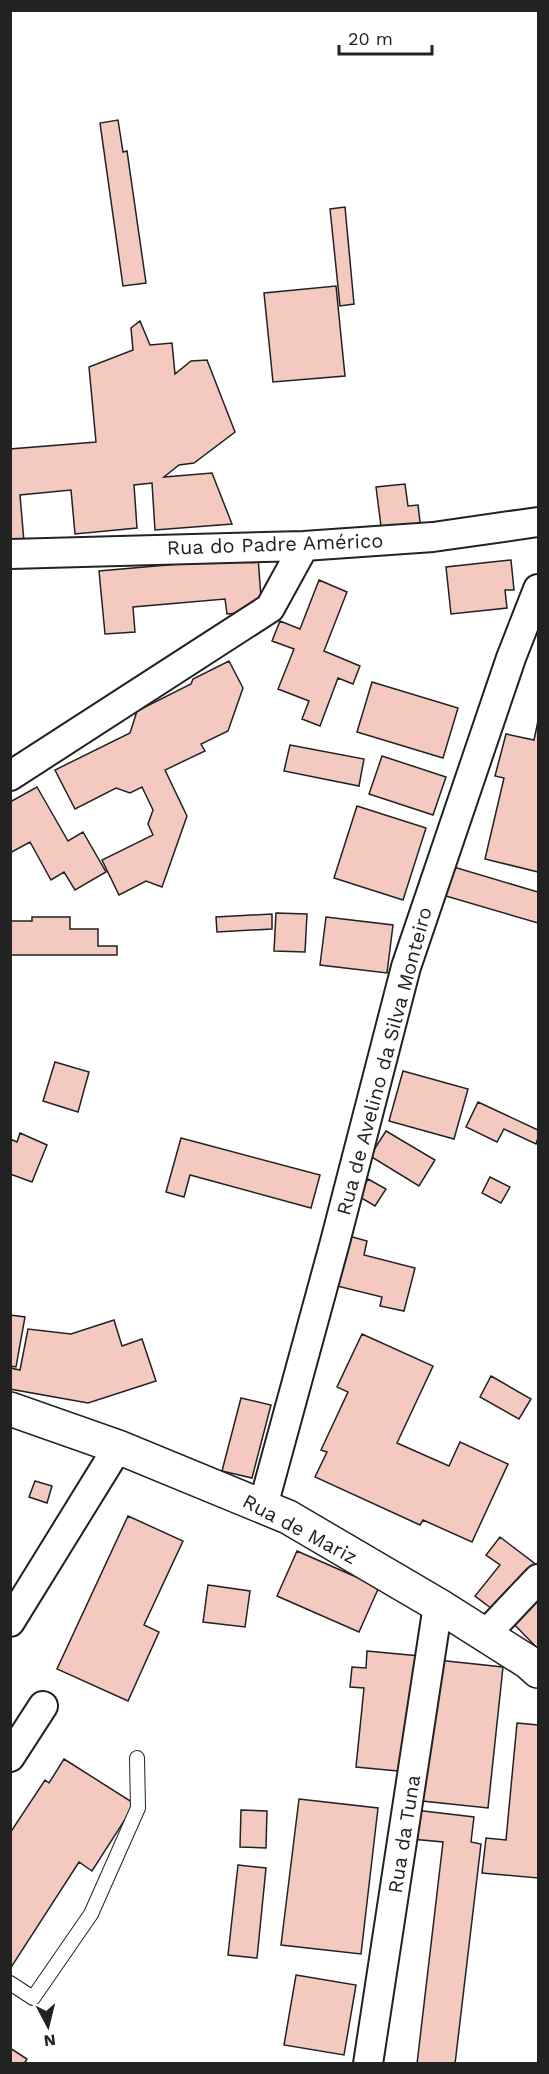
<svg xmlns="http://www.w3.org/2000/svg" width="549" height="2074" viewBox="0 0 549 2074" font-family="'Work Sans',sans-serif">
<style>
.building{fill:#f3c9c0;stroke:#222;stroke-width:1.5}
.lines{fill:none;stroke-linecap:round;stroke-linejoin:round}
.service-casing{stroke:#222;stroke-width:16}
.minor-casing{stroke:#222;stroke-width:32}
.secondary-casing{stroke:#222;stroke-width:36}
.service{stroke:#fff;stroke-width:14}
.minor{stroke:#fff;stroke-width:28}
.secondary{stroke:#fff;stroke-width:33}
.labels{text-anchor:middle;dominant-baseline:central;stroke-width:4.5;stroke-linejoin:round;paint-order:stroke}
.street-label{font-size:20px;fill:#222;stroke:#fff}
</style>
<rect width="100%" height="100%" fill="#fff"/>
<path class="building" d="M118,120L123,152L127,151L146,283L123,286L100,123Z
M345,207L354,304L340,306L330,209Z
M336,286L345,376L273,382L264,293Z
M140,321L150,345L172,343L175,374L191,361L207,360L235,432L194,463L179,465L164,477L212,473L232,524L155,530L152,483L134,485L137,528L75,534L71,490L20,495L24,542L10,543V449L96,442L89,367L133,350L131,328Z
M405,484L408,506L418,505L421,530L382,534L376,487Z
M258,557L262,611L227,614L225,599L133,607L135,632L105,634L99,571Z
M511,560L514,590H505L507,608L451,614L446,567Z
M319,580L347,592L324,651L360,666L353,684L338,678L320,726L302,719L309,701L278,689L294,649L272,641L280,621L300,629Z
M229,661L243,688L228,731L201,744L205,751L165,770L187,816L162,887L146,881L119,895L102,860L153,835L148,824L153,810L142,787L130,793L116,788L75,809L55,770L130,733L137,711L191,684L193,679Z
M372,682L458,708L443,758L357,732Z
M538,721V872L485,859L504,778L495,776L506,734L534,740Z
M290,745L364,759L359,786L284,771Z
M382,756L446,777L433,815L369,794Z
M37,787L68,841L83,832L106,872L75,890L64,872L51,880L30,842L10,853V802Z
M357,806L426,828L403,900L334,878Z
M447,865L538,892V923L439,894Z
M276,913L307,914L305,952L274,951Z
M272,914V929L217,932L216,917Z
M32,917H70V929H98V946H117V955H10V921H32Z
M326,917L393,925L387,973L320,965Z
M55,1062L89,1072L78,1112L43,1101Z
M403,1071L468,1089L454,1139L389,1121Z
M478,1102L538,1130V1138L536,1144L504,1129L497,1142L466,1127Z
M386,1131L435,1160L419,1186L370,1156Z
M20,1133L47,1145L32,1182L10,1174V1139L17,1142Z
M181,1138L320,1175L311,1208L190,1175L184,1197L166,1192Z
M490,1177L510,1187L501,1203L482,1193Z
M368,1179L386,1189L375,1206L358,1196Z
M349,1236L367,1241L364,1255L415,1268L404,1311L380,1306L382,1297L337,1286Z
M10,1315L25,1317L16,1367L10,1366Z
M114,1320L122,1346L142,1339L156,1381L88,1403L10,1389V1368L20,1370L28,1329L71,1334Z
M362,1334L433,1366L397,1443L449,1466L460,1442L508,1464L472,1542L423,1520L420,1525L315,1477L327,1452L321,1450L348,1392L337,1387Z
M491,1376L531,1399L519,1419L480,1397Z
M241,1398L271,1405L252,1478L222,1471Z
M35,1481L52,1486L47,1503L29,1497Z
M128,1516L183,1541L144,1625L159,1632L128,1701L57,1669Z
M500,1537L538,1566L500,1615L475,1596L500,1565L486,1555Z
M297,1551L379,1587L359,1632L277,1596Z
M208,1585L250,1591L245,1627L203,1622Z
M538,1590V1649L509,1619Z
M367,1651L420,1656L408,1772L356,1767L364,1688L350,1687L352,1667L366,1668Z
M437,1660L503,1667L488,1808L422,1801Z
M517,1723L538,1725V1878L482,1873L486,1838L506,1840Z
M64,1759L135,1804L92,1871L79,1862L10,1969V1833L45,1780L49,1783Z
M299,1799L378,1808L361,1954L281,1945Z
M241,1810L267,1811L266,1848L240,1847Z
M415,1810L474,1817L471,1842L481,1844L455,2064H417L443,1842L411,1839Z
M238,1865L266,1868L257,1958L228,1955Z
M296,1975L356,1985L344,2055L284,2045Z
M10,2048L27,2059L24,2064H10Z"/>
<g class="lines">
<g class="service-casing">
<path id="service" d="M10,1983L33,1998L91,1914L138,1808L137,1758"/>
</g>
<g class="minor-casing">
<path id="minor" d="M10,554L304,546L433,537L538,522
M10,776L270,608L304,546
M263,1506L335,1242L406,967L511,658L538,589
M10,1622L118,1447
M485,1635L538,1579
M10,1757L43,1706
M368,2064L438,1605"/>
</g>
<g class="secondary-casing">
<path id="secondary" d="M10,1409L118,1447L288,1517L438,1605L528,1662L538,1671"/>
</g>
<use href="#service" class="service"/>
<use href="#minor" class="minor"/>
<use href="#secondary" class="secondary"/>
</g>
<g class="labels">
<g class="street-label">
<text transform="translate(275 544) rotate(-2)">Rua do Padre Américo</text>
<text transform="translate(384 1061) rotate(-75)">Rua de Avelino da Silva Monteiro</text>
<text transform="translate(300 1529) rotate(28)">Rua de Mariz</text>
<text transform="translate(404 1834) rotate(-81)">Rua da Tuna</text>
</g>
</g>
<rect width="549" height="2074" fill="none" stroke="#222222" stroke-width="24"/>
<g transform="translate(48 2026) rotate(173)" stroke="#ffffff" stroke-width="4.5" paint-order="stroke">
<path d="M0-4.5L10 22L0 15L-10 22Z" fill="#222222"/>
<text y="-9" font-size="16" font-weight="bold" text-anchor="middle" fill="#222222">N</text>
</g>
<path d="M339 45v9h93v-9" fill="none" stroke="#222222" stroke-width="3"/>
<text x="348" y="45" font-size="18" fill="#222222" stroke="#ffffff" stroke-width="4.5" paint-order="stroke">20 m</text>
</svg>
